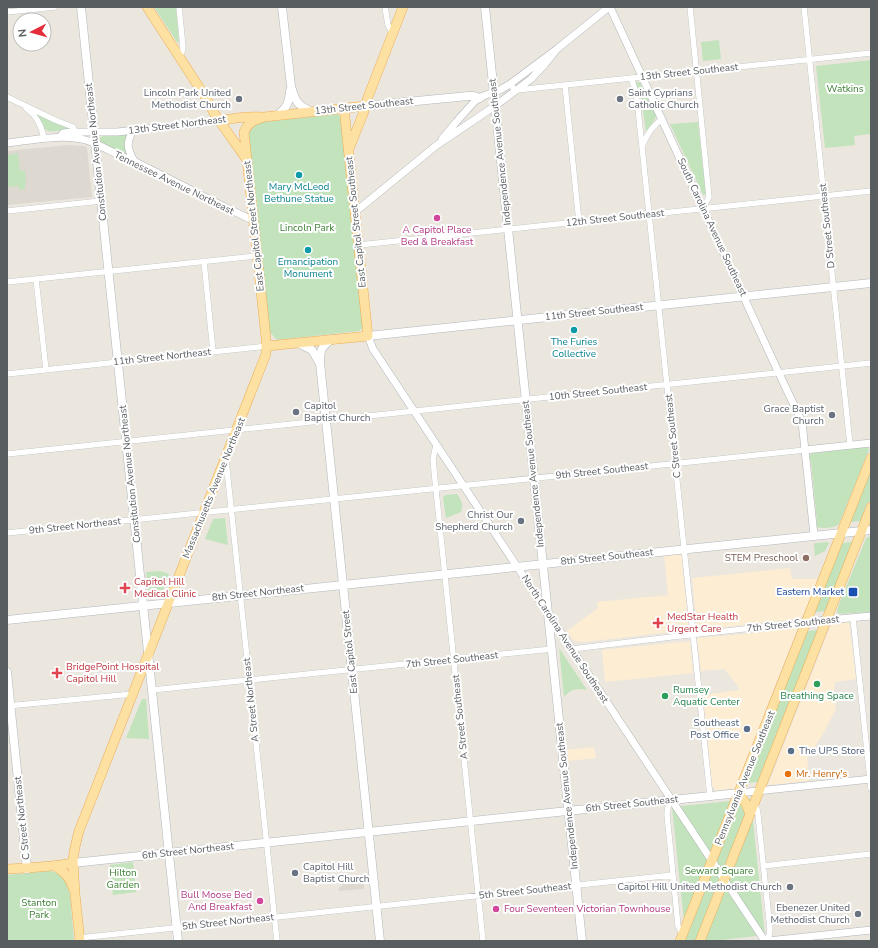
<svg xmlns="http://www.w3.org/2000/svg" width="878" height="948" viewBox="0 0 878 948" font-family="'Nunito Sans',sans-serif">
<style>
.commercial{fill:#fdedd3}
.education{fill:#ddd8d0}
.green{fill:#c2e3bc}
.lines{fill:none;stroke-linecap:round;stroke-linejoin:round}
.minor-casing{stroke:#b0b4b7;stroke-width:6}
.tertiary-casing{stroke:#b0b4b7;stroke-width:8}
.secondary-casing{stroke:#b1b6ba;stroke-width:9}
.primary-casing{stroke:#edac56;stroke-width:10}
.minor{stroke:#fff;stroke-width:5.5}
.tertiary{stroke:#fff;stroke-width:7}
.secondary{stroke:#fff;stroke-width:8}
.primary{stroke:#fde1a3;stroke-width:9}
.worship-dot{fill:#6b7280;stroke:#fff;stroke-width:1.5}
.culture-dot{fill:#0f9aa8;stroke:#fff;stroke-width:1.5}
.hotel-dot{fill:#d1479c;stroke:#fff;stroke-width:1.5}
.education-dot{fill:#8d6e63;stroke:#fff;stroke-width:1.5}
.health-dot{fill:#e0444e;stroke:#fff;stroke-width:1.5}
.transit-dot{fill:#1a4fb4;stroke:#fff;stroke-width:1.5}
.leisure-dot{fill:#2e9e5b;stroke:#fff;stroke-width:1.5}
.service-dot{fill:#5c6f8a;stroke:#fff;stroke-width:1.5}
.food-dot{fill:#e8710a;stroke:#fff;stroke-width:1.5}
.labels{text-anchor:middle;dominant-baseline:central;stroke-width:4;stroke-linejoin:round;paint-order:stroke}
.street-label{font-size:10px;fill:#585d60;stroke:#fff}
.park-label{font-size:10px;fill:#3e8236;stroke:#fff}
.worship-label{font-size:10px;fill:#5b616d;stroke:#fff;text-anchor:end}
.culture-label{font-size:10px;fill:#0d838f;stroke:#fff}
.hotel-label{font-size:10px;fill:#b23c85;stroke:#fff}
.education-label{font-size:10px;fill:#785e54;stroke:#fff;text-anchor:end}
.health-label{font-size:10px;fill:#be3a42;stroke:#fff;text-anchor:start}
.transit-label{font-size:10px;fill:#164399;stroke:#fff;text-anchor:end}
.leisure-label{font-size:10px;fill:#27864d;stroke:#fff;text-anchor:start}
.service-label{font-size:10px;fill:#4e5e75;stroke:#fff;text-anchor:end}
.food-label{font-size:10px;fill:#c56008;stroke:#fff;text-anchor:start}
</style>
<rect width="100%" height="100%" fill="#ebe7df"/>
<path class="commercial" d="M681,553L689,630L584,642L574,641L567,631L598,608L597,602L668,595L664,555Z
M790,568L792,579H818L803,615L799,619L766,622L718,628L697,629L692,578Z
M842,622H849L856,679L835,682L834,690L836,709L823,734L810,754H807L809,781L768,785L831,625Z
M795,628L797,630L735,788L716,791L712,785L703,695L739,690L738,686L724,669L701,671L697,638L746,634Z
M690,641L693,673L605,682L602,650Z
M594,747L596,758L568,761L567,750Z"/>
<path class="education" d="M69,145L83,146L87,147L92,197L7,205V151Z
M364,882V889L339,891V887L342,886V884Z"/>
<path class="green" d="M154,7H176L179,41V42H177Z
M719,40L721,59L703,61L701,42Z
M871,60V134L854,136L855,145L825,148L816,66Z
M636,82H639L640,83L656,116L655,119L646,132L641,96L640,91L635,84Z
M35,113L71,128C45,133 48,136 35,113Z
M337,114L344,119L366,325L359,331L277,340L269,331L248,132L253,123Z
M698,122L706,194L704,195H703L670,124Z
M126,135L125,147L127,156L99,142V138L103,136Z
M18,153L20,171L25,170L26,183H25V189L19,190L18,185L14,187L7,186V155Z
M866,447L868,448L869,450L839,524C834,528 823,529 817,527L816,523L817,522L811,461L809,460V457L811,454L814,453Z
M871,470V499L863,521L850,522Z
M457,494C461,500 464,504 461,512L446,518L443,498L444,496L446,495Z
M225,518L228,545L205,539L213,519Z
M871,536V612L838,614L837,611L839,604L865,541L866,538Z
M828,542L829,543L825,551L815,556L814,545L815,543Z
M854,542L827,611L815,612L842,543Z
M160,571L169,574L161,595L151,597L148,595L146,572Z
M819,630L759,782L747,783L807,631Z
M559,648L587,690C577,688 571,689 564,697Z
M142,699H146L149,739L126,738Z
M750,799H753L751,803L765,935L713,941H686L672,807Z
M133,862L136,892L113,895L110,865Z
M50,871L55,872L60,874L69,885L74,941H7V875Z"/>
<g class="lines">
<g class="minor-casing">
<path id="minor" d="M179,7L183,47L182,52L179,56
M385,7L388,25L393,34
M690,7L709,197L703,208
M804,7L850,445
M7,12L55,7
M631,78L636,92L637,99L710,796
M510,84L514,89L517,90L871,53
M565,85L579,222
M7,97L55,120L73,127L75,132
M26,108C36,115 42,127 44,139
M642,146C648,134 651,127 662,119
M7,211L101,201
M359,245L871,191
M204,261L213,352
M36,279L46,370
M7,282L257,256
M7,374L267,346
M436,445L433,459L435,480L483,941
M7,454L871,363
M226,460L277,941
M7,533L805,450
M853,618L871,789
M572,649L671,637L806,622
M152,690L552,649
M7,706L133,694
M671,800L668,807L667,814L678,926L683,935
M754,804L757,809L758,815L770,929L769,936L765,941
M763,866L871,854
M79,938L673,875"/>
</g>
<g class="tertiary-casing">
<path id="tertiary" d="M610,7L776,367L802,422L814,535
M133,130C126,144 127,148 134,161
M60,137L63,133L72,132H117L219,121
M442,139L457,121L475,101L483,96L500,90L510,84L557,49L609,7
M7,143C33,140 64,133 89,141C105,147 118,156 134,161L221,205L254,221
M355,212L437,145L495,106L531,79L545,64L557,49
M368,336L373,349L765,941
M805,450L871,443
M806,622L871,616
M739,793L871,779
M768,941L871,930"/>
</g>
<g class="secondary-casing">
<path id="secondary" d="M81,7L178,941
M282,7L291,86C295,101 297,105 312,112
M485,7L582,941
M365,106L468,96H474L480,98
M278,115C287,107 289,103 290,91
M368,336L871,283
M332,339C321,347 320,350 320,363L380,941
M298,343L312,350L319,362
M7,620L871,530
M7,672L27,869
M73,863L739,793"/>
</g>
<g class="primary-casing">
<path id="primary" d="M147,7L206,98L214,113L223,126L247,160
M219,121C234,118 249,116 264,117L365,106
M349,149L363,114L368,97L403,7
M267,346L368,336L344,108
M739,793L746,804L750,814
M55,866C65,873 69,876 73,888
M7,869C30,868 51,867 73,863
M80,941L75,894L73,859L75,847L79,831L266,354V338L244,132C248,122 255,120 264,117
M680,941L871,458
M700,941L871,507"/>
</g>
<use href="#minor" class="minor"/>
<use href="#tertiary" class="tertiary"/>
<use href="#secondary" class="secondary"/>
<use href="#primary" class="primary"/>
</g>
<g class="worship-dot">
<circle cx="239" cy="99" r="4"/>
<circle cx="620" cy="99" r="4"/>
<circle cx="296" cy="412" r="4"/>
<circle cx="832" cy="415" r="4"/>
<circle cx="521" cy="521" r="4"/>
<circle cx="295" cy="873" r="4"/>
<circle cx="790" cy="887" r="4"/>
<circle cx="858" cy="914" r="4"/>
</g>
<g class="culture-dot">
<circle cx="299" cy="175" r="4"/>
<circle cx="308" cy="250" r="4"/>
<circle cx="574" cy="330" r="4"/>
</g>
<g class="hotel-dot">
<circle cx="437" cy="218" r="4"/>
<circle cx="260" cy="901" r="4"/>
<circle cx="496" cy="909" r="4"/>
</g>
<circle class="education-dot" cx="806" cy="558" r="4"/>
<g class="health-dot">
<path d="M123 582h4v4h4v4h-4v4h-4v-4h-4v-4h4z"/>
<path d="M656 617h4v4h4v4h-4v4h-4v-4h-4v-4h4z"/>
<path d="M55 667h4v4h4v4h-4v4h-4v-4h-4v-4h4z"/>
</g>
<rect class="transit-dot" x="848" y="587" width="10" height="10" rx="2"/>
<g class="leisure-dot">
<circle cx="817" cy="684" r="4"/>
<circle cx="665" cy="696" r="4"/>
</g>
<g class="service-dot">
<circle cx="747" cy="729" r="4"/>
<circle cx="791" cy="751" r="4"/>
</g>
<circle class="food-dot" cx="788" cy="774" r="4"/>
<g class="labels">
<g class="street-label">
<text transform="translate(689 72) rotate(-6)">13th Street Southeast</text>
<text transform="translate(364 106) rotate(-6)">13th Street Southeast</text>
<text transform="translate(177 125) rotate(-7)">13th Street Northeast</text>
<text transform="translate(96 152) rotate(-96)">Constitution Avenue Northeast</text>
<text transform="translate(500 152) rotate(-96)">Independence Avenue Southeast</text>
<text transform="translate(174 183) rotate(26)">Tennessee Avenue Northeast</text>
<text transform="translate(615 218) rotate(-6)">12th Street Southeast</text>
<text transform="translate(356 222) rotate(-96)">East Capitol Street Southeast</text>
<text transform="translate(254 226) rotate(-96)">East Capitol Street Northeast</text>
<text transform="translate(827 226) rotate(-96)">D Street Southeast</text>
<text transform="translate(712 227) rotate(65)">South Carolina Avenue Southeast</text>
<text transform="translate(594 312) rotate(-6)">11th Street Southeast</text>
<text transform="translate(162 357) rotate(-6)">11th Street Northeast</text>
<text transform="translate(598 392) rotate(-6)">10th Street Southeast</text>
<text transform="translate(673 436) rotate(-96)">C Street Southeast</text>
<text transform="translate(602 471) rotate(-6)">9th Street Southeast</text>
<text transform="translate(130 474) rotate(-96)">Constitution Avenue Northeast</text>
<text transform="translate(533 474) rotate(-96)">Independence Avenue Southeast</text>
<text transform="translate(214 488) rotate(-68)">Massachusetts Avenue Northeast</text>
<text transform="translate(75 526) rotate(-6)">9th Street Northeast</text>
<text transform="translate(607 557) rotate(-6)">8th Street Southeast</text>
<text transform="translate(258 593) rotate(-6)">8th Street Northeast</text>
<text transform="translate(793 624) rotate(-6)">7th Street Southeast</text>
<text transform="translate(565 639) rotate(57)">North Carolina Avenue Southeast</text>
<text transform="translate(350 652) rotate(-96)">East Capitol Street</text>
<text transform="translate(452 660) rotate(-6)">7th Street Southeast</text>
<text transform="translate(251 700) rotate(-96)">A Street Northeast</text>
<text transform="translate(460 717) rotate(-96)">A Street Southeast</text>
<text transform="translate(745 778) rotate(-68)">Pennsylvania Avenue Southeast</text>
<text transform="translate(567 796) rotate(-96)">Independence Avenue Southeast</text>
<text transform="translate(632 804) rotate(-6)">6th Street Southeast</text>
<text transform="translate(22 818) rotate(-96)">C Street Northeast</text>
<text transform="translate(188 851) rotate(-6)">6th Street Northeast</text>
<text transform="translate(525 891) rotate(-6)">5th Street Southeast</text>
<text transform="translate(228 922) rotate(-6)">5th Street Northeast</text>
</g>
<g class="park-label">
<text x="845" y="89">Watkins</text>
<text x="307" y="228">Lincoln Park</text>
<text x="719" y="871">Seward Square</text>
<text x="123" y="873">Hilton<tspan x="123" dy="12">Garden</tspan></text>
<text x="39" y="903">Stanton<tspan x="39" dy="12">Park</tspan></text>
</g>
<g class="worship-label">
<text x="231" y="93">Lincoln Park United<tspan x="231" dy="12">Methodist Church</tspan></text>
<text x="628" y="93" text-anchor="start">Saint Cyprians<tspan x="628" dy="12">Catholic Church</tspan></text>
<text x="304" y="406" text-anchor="start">Capitol<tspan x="304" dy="12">Baptist Church</tspan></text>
<text x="824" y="409">Grace Baptist<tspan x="824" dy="12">Church</tspan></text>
<text x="513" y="515">Christ Our<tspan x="513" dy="12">Shepherd Church</tspan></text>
<text x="303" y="867" text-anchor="start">Capitol Hill<tspan x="303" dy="12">Baptist Church</tspan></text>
<text x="782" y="887">Capitol Hill United Methodist Church</text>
<text x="850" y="908">Ebenezer United<tspan x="850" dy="12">Methodist Church</tspan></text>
</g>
<g class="culture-label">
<text x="299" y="187">Mary McLeod<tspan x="299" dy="12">Bethune Statue</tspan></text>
<text x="308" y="262">Emancipation<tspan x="308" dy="12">Monument</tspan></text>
<text x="574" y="342">The Furies<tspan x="574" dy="12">Collective</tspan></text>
</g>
<g class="hotel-label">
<text x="437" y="230">A Capitol Place<tspan x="437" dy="12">Bed &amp; Breakfast</tspan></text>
<text x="252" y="895" text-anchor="end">Bull Moose Bed<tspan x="252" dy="12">And Breakfast</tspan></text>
<text x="504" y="909" text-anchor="start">Four Seventeen Victorian Townhouse</text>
</g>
<g class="education-label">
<text x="798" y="558">STEM Preschool</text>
</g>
<g class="health-label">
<text x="134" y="582">Capitol Hill<tspan x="134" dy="12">Medical Clinic</tspan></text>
<text x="667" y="617">MedStar Health<tspan x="667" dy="12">Urgent Care</tspan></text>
<text x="66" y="667">BridgePoint Hospital<tspan x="66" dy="12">Capitol Hill</tspan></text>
</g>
<g class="transit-label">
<text x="844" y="592">Eastern Market</text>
</g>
<g class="leisure-label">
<text x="673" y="690">Rumsey<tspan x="673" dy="12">Aquatic Center</tspan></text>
<text x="817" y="696" text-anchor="middle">Breathing Space</text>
</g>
<g class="service-label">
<text x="739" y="723">Southeast<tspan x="739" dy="12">Post Office</tspan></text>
<text x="799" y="751" text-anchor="start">The UPS Store</text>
</g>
<g class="food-label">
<text x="796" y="774">Mr. Henry's</text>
</g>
</g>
<rect width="878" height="948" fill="none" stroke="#585d60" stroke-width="16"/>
<g transform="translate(32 32) rotate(264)"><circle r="19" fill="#ffffff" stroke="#bcbebf"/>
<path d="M0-3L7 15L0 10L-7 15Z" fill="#e42c3a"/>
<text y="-6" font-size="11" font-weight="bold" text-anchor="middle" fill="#585d60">N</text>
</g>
</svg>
